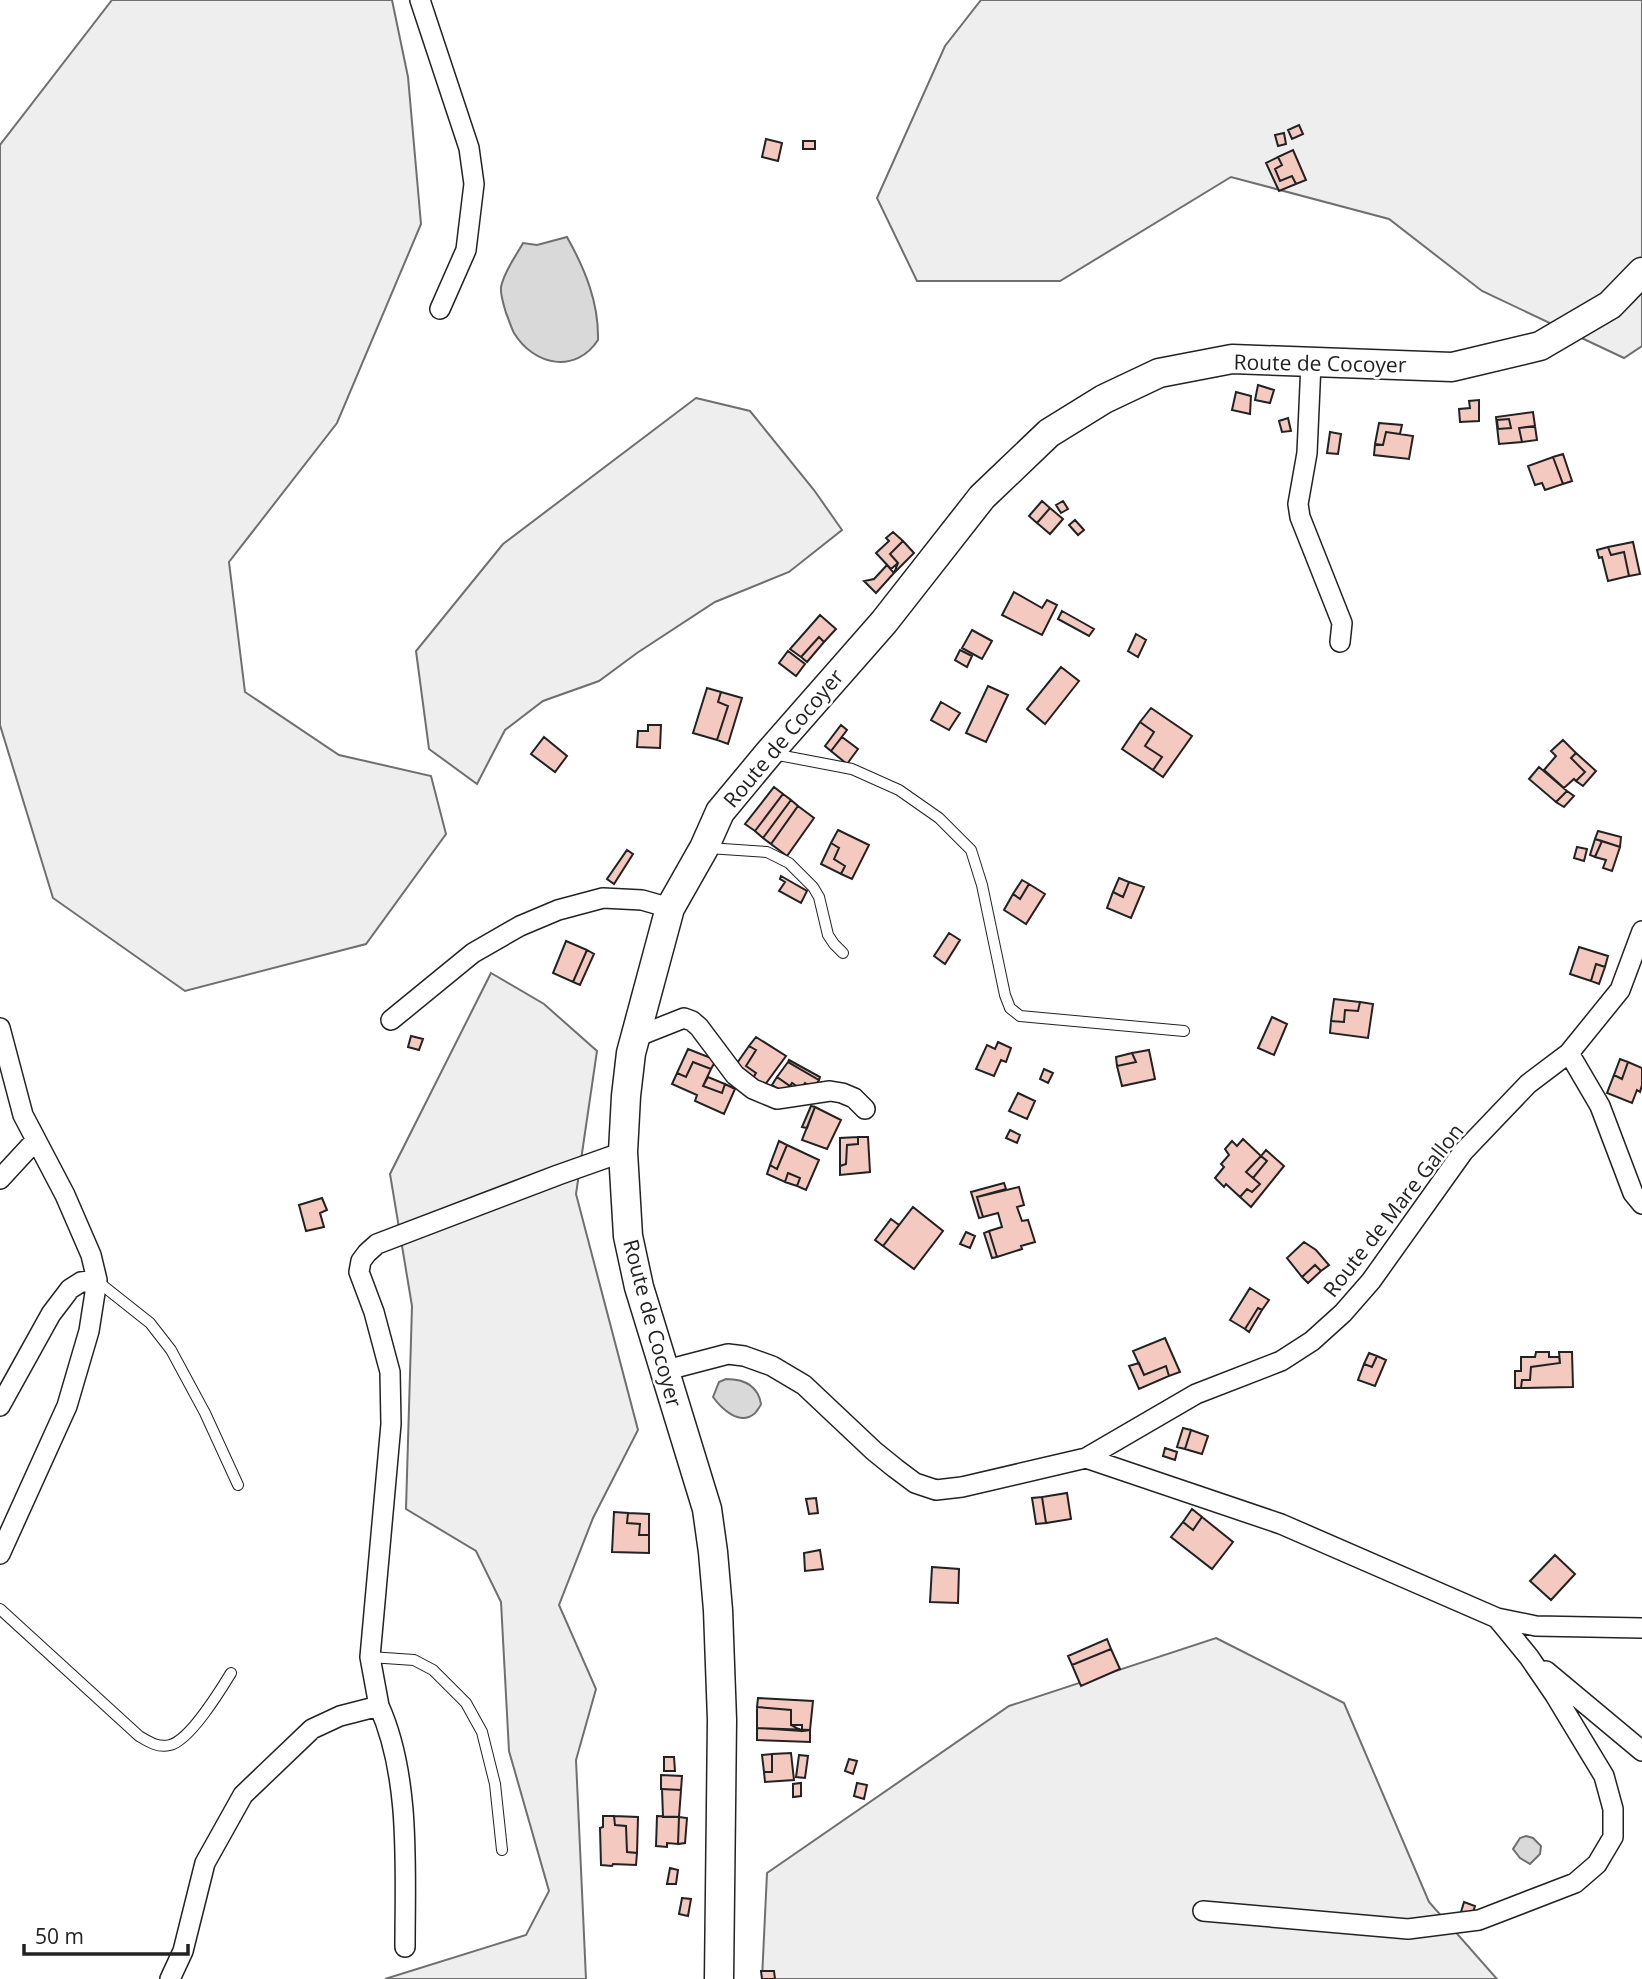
<svg xmlns="http://www.w3.org/2000/svg" width="1642" height="1979" viewBox="0 0 1642 1979" font-family="'Open Sans',sans-serif">
<style>
.green{fill:#eee;stroke:#6f6f6f;stroke-width:2}
.water{fill:#d9d9d9;stroke:#6f6f6f;stroke-width:2}
.building{fill:#f3c9c0;stroke:#222;stroke-width:2;fill-rule:evenodd}
.lines{fill:none;stroke-linecap:round;stroke-linejoin:round}
.service-casing{stroke:#222;stroke-width:12}
.minor-casing{stroke:#222;stroke-width:22}
.secondary-casing{stroke:#222;stroke-width:31}
.service{stroke:#fff;stroke-width:10}
.minor{stroke:#fff;stroke-width:19}
.secondary{stroke:#fff;stroke-width:28}
.labels{text-anchor:middle;dominant-baseline:central;stroke-width:5;stroke-linejoin:round;paint-order:stroke}
.street-label{font-size:21px;fill:#222;stroke:#fff}
</style>
<rect width="100%" height="100%" fill="#fff"/>
<path class="green" d="M112,0H392L408,77L421,224L337,423L229,562L245,692L339,755L431,776L446,834L366,944L185,991L53,898L0,725V145Z
M981,0H1642V346L1624,358L1482,291L1389,219L1231,177L1060,281H917L877,198L945,46Z
M696,398L750,411L814,490L842,530L789,572L715,602L637,653L599,681L543,701L505,730L477,784L429,749L416,651L503,544Z
M491,973L544,1004L597,1051L576,1194L638,1430L593,1518L559,1605L596,1689L576,1760L586,1979H385L526,1935L549,1891L509,1751L501,1602L476,1551L406,1509L412,1306L390,1174Z
M1216,1638L1344,1703L1429,1902L1497,1979H762L767,1873L1009,1706Z"/>
<path class="water" d="M567,237C585,269 599,303 598,340C576,374 534,366 514,333C511,327 509,320 506,313C504,306 500,294 501,287C504,271 516,256 523,243L537,245Z
M726,1379C744,1379 758,1386 761,1404C761,1405 755,1414 754,1414C739,1426 721,1408 713,1397L719,1382Z
M1526,1836L1533,1838L1541,1846L1540,1854L1530,1864L1520,1858L1513,1849L1520,1838Z"/>
<path class="building" d="M1299,125L1303,134L1292,139L1288,130Z
M1284,133L1286,144L1278,146L1275,135Z
M766,139L782,143L778,161L762,157Z
M803,141H815V149H803Z
M1293,150L1306,180L1296,184L1292,176L1280,181L1275,169L1282,165L1278,157Z
M1278,157L1282,165L1275,169L1280,181L1292,176L1296,184L1279,191L1266,163Z
M1258,385L1274,390L1270,403L1255,400Z
M1236,392L1251,396L1250,414L1232,410Z
M1479,400V421L1460,422L1459,409L1470,408L1469,401Z
M1533,412L1535,426L1519,428L1522,442L1499,444L1496,417ZM1509,419L1511,428L1498,429L1497,420Z
M1288,418L1291,431L1282,432L1279,421Z
M1509,419L1511,428L1498,429L1497,420Z
M1379,423L1402,425L1400,434L1386,432L1383,445L1375,444Z
M1535,426L1537,440L1522,442L1519,428Z
M1330,432L1341,434L1338,454L1327,453Z
M1386,432L1413,436L1409,459L1374,455L1375,444L1383,445Z
M1563,454L1572,481L1563,484L1553,457Z
M1553,457L1563,484L1545,490L1542,483L1535,485L1528,466Z
M1042,501L1050,508L1037,523L1029,516Z
M1063,501L1068,509L1061,513L1056,505Z
M1050,508L1063,519L1050,534L1037,523Z
M1075,520L1084,530L1078,535L1069,525Z
M893,532L903,541L890,554L898,563L891,569L876,553L889,541L886,538Z
M903,541L914,553L894,573L898,563L890,554Z
M1633,542L1640,574L1629,576L1624,552L1611,555L1608,547Z
M1608,547L1611,555L1624,552L1629,576L1608,581L1602,557L1599,558L1597,550Z
M887,565L894,573L876,593L864,581L874,579Z
M1014,592L1042,608L1047,600L1057,605L1042,635L1002,615Z
M1062,611L1094,629L1089,636L1058,619Z
M820,615L836,629L824,642L819,637L801,657L790,649Z
M972,630L992,641L982,659L962,648Z
M1136,634L1146,640L1138,657L1128,651Z
M819,637L824,642L807,662L801,657Z
M960,650L972,656L967,667L955,660Z
M788,651L805,664L796,676L779,663Z
M1061,667L1079,681L1045,724L1027,709Z
M988,686L1008,695L986,742L966,733Z
M707,688L721,692L718,702L728,706L717,740L693,733Z
M721,692L742,698L728,744L717,740L728,706L718,702Z
M941,702L960,713L949,730L931,720Z
M1151,708L1192,736L1163,777L1153,770L1162,757L1145,746L1154,732L1140,722Z
M1140,722L1154,732L1145,746L1162,757L1153,770L1122,749Z
M648,725H661L660,748L637,747L638,731H648Z
M841,725L847,730L831,751L825,746Z
M544,737L567,756L555,772L531,754Z
M842,737L858,749L847,764L831,751Z
M1563,740L1576,753L1571,758L1585,772L1576,781L1574,779L1564,788L1544,770L1556,756L1551,751Z
M1576,753L1596,771L1583,786L1576,781L1585,772L1571,758Z
M1539,767L1567,791L1556,802L1529,779Z
M774,787L783,794L755,831L745,824Z
M1567,791L1574,796L1564,807L1556,802Z
M783,794L791,800L763,838L755,831Z
M791,800L798,806L771,844L763,838Z
M798,806L814,818L787,856L771,844Z
M838,830L869,845L852,879L841,874L845,866L834,859L839,848L831,843Z
M1598,831L1621,837L1620,847L1595,839Z
M1595,839L1602,841L1595,857L1590,855Z
M1602,841L1620,847L1612,871L1603,868L1606,860L1595,857Z
M831,843L839,848L834,859L845,866L841,874L821,864Z
M1577,847L1587,849L1584,861L1574,858Z
M627,850L633,854L614,884L607,879Z
M781,876L807,891L801,903L779,891L785,882L780,879Z
M1119,878L1129,882L1123,897L1113,892Z
M1022,880L1029,884L1020,899L1013,894Z
M1129,882L1144,887L1131,918L1107,908L1113,892L1123,897Z
M1029,884L1045,894L1026,924L1004,910L1013,894L1020,899Z
M949,933L960,940L945,964L934,956Z
M566,941L587,950L573,982L553,973Z
M1579,947L1608,956L1605,967L1596,964L1591,981L1570,974Z
M587,950L594,954L580,985L573,982Z
M1596,964L1605,967L1599,984L1591,981Z
M1334,999L1360,1002L1358,1011L1345,1010L1344,1022L1331,1021Z
M1360,1002L1373,1004L1368,1038L1330,1033L1331,1021L1344,1022L1345,1010L1358,1011Z
M1272,1017L1287,1024L1274,1055L1258,1048Z
M411,1036L423,1039L419,1050L408,1047Z
M756,1037L786,1056L764,1086L753,1078L756,1073L746,1066L756,1050L749,1046Z
M998,1042L1011,1048L1006,1062L1001,1060L994,1076L976,1069L987,1045L995,1049Z
M749,1046L756,1050L746,1066L756,1073L753,1078L735,1066Z
M688,1049L716,1060L711,1069L693,1062L686,1077L677,1073Z
M1149,1050L1155,1079L1122,1086L1117,1066L1136,1062L1132,1053Z
M1132,1053L1136,1062L1117,1066L1116,1057Z
M1620,1059L1628,1062L1622,1079L1614,1075Z
M789,1060L820,1077L819,1080L788,1062Z
M693,1062L711,1069L703,1086L722,1093L725,1084L735,1089L724,1114L695,1101L697,1095L672,1084L677,1073L686,1077Z
M788,1062L819,1080L814,1088L805,1083L801,1089L792,1083L790,1086L777,1077Z
M1628,1062L1642,1068V1085L1640,1092L1637,1090L1632,1103L1607,1093L1614,1075L1622,1079Z
M1044,1069L1053,1073L1048,1083L1040,1079Z
M708,1077L725,1084L722,1093L703,1086Z
M777,1077L790,1086L801,1089L784,1092L772,1085Z
M1018,1093L1035,1101L1027,1119L1009,1111Z
M811,1106L815,1107L807,1128L802,1127Z
M815,1107L841,1120L827,1149L802,1140Z
M1010,1130L1020,1135L1017,1143L1006,1138Z
M858,1137V1144L847,1145L846,1164L840,1166V1138Z
M858,1137H868L870,1172L840,1175V1166L846,1164L847,1145L858,1144Z
M1243,1139L1261,1156L1246,1172L1260,1184L1252,1192L1247,1189L1240,1197L1226,1184L1224,1187L1215,1178L1224,1167L1221,1164L1229,1155L1225,1149L1232,1141L1237,1146Z
M779,1141L787,1145L777,1169L770,1165Z
M787,1145L819,1160L806,1190L797,1186L800,1178L788,1173L785,1182L767,1174L770,1165L777,1169Z
M1266,1150L1284,1166L1251,1207L1240,1197L1247,1189L1252,1192L1260,1184L1253,1178L1267,1161L1261,1156Z
M1261,1156L1267,1161L1253,1178L1246,1172Z
M788,1173L800,1178L797,1186L785,1182Z
M1004,1183L1006,1189L977,1197L983,1217L979,1218L971,1192Z
M1019,1187L1024,1205L1017,1207L1022,1221L1028,1220L1035,1242L1021,1246L1022,1249L997,1257L989,1231L1002,1227L998,1213L983,1217L977,1197Z
M322,1198L327,1210L320,1213L324,1227L306,1231L299,1205Z
M913,1207L943,1231L914,1269L883,1246Z
M891,1219L899,1225L883,1246L875,1240Z
M989,1231L997,1257L992,1258L984,1233Z
M966,1232L975,1236L970,1248L960,1244Z
M1304,1242L1316,1250L1329,1265L1321,1271L1315,1265L1302,1277L1287,1258Z
M1315,1265L1321,1271L1308,1283L1302,1277Z
M1250,1288L1269,1300L1262,1310L1258,1308L1245,1329L1230,1320Z
M1258,1308L1262,1310L1249,1332L1245,1329Z
M1165,1338L1180,1372L1169,1376L1166,1366L1144,1375L1133,1351Z
M1536,1352H1549V1357H1559L1560,1363L1531,1367L1530,1380H1522L1521,1388H1515V1371H1521V1357H1535Z
M1559,1352H1572L1573,1387L1521,1388L1522,1380H1530L1531,1367L1560,1363Z
M1369,1353L1377,1356L1372,1367L1364,1364Z
M1377,1356L1386,1360L1375,1386L1358,1380L1364,1364L1372,1367Z
M1139,1363L1144,1375L1166,1366L1169,1376L1139,1389L1129,1366Z
M1183,1428L1191,1430L1185,1449L1177,1447Z
M1191,1430L1208,1436L1202,1454L1185,1449Z
M1165,1448L1177,1452L1175,1460L1163,1456Z
M1067,1493L1071,1519L1046,1523L1042,1497Z
M1042,1497L1046,1523L1036,1524L1032,1498Z
M816,1498L818,1513L809,1514L806,1499Z
M1192,1509L1202,1517L1193,1530L1183,1522Z
M614,1512L628,1513L627,1523L640,1524L639,1535H649V1553L612,1552Z
M628,1513L649,1514V1535H639L640,1524L627,1523Z
M1202,1517L1233,1542L1212,1569L1171,1537L1183,1522L1193,1530Z
M820,1550L823,1569L805,1571L804,1553Z
M1555,1555L1575,1574L1551,1600L1530,1581Z
M932,1567L959,1569L958,1603L930,1602Z
M1107,1639L1111,1649L1072,1665L1068,1656Z
M1111,1649L1120,1669L1081,1686L1072,1665Z
M758,1698L813,1701L810,1730L802,1731V1725H791V1710L757,1707Z
M757,1707L791,1710V1725L802,1731L757,1728Z
M757,1728L810,1730V1742L757,1740Z
M791,1753L794,1780L765,1782L764,1772H772V1754Z
M772,1754V1772H764L762,1755Z
M799,1755L808,1756L805,1778L796,1777Z
M664,1757H674L675,1771H664Z
M849,1759L857,1761L853,1774L845,1771Z
M661,1775L682,1776L681,1790L661,1789Z
M801,1783V1796L793,1797V1784Z
M857,1783L867,1785L864,1799L854,1796Z
M662,1789L681,1790L679,1817H663Z
M603,1816H614L615,1825L626,1826L627,1852L637,1853L636,1865L613,1864L612,1866L601,1865L600,1828L603,1827Z
M614,1816L638,1817L637,1853L627,1852L626,1826L615,1825Z
M657,1816L679,1817L678,1844L667,1843V1847L656,1846Z
M679,1817L687,1818L685,1843L678,1844Z
M670,1868L678,1870L676,1884H667Z
M682,1898L691,1899L688,1916L679,1914Z
M1464,1902L1475,1906L1472,1915L1461,1912Z
M761,1971H774L775,1979H762Z"/>
<g class="lines">
<g class="service-casing">
<path id="service" d="M773,754L852,769L899,790L939,818L971,850L982,885L1005,995L1010,1008L1020,1016L1184,1031
M708,848L767,852L789,863L813,887L819,897L828,935L834,944L843,953
M97,1281L150,1323L171,1350L205,1413L238,1485
M0,1609L139,1736C149,1742 158,1748 170,1745C190,1740 220,1691 231,1673
M370,1657L414,1660L433,1670L466,1703L482,1732L495,1784L502,1850"/>
</g>
<g class="minor-casing">
<path id="minor" d="M420,0L469,148L474,184L466,250L440,309
M1311,363L1307,453L1298,504L1300,517L1342,623L1340,642
M391,1020L473,953L520,926L558,910L603,898L642,900L670,908
M0,1028L23,1115L65,1195L91,1255L97,1280L89,1331L67,1406L0,1554
M636,1037L684,1018L692,1021L699,1027L735,1075L753,1089L777,1099L830,1091L842,1093L854,1098L865,1109
M1569,1053L1600,1106L1633,1193L1642,1204
M0,1179L36,1140
M663,1371L728,1354L744,1356L772,1366L804,1385L874,1451L895,1468L915,1483L936,1490L962,1487L1086,1458L1196,1394L1281,1361L1312,1341L1343,1313L1371,1281L1463,1152L1528,1084L1569,1053L1620,990L1642,931
M0,1406L51,1314L70,1289L81,1282L97,1280
M1086,1458L1281,1524L1497,1618L1536,1626L1642,1628
M1546,1671L1642,1751
M379,1706C411,1777 405,1870 405,1947
M1203,1911L1408,1929L1479,1920L1575,1883L1597,1864L1613,1837V1809L1604,1776L1555,1695L1529,1657L1497,1618
M170,1979L183,1951L205,1863L243,1795L312,1729L340,1716L379,1706L370,1657L391,1424L390,1372L374,1312L359,1272L361,1261L367,1253L377,1244L558,1175L623,1152"/>
</g>
<g class="secondary-casing">
<path id="secondary" d="M719,1979L722,1720L718,1610L713,1552L707,1509L639,1287L628,1236L623,1152L626,1096L631,1053L670,908L704,848L720,812L769,753L884,622L982,497L1049,433L1104,399L1159,373L1232,359L1452,367L1540,346L1610,305L1642,272"/>
</g>
<use href="#service" class="service"/>
<use href="#minor" class="minor"/>
<use href="#secondary" class="secondary"/>
</g>
<g class="labels">
<g class="street-label">
<text transform="translate(1320 363) rotate(1)">Route de Cocoyer</text>
<text transform="translate(783 738) rotate(-50)">Route de Cocoyer</text>
<text transform="translate(1393 1210) rotate(-52)">Route de Mare Gallon</text>
<text transform="translate(653 1323) rotate(75)">Route de Cocoyer</text>
</g>
</g>
<path d="M24 1944v10h164v-10" fill="none" stroke="#222222" stroke-width="3.5"/>
<text x="35" y="1944" font-size="21" fill="#222222" stroke="#ffffff" stroke-width="5" paint-order="stroke">50 m</text>
</svg>
